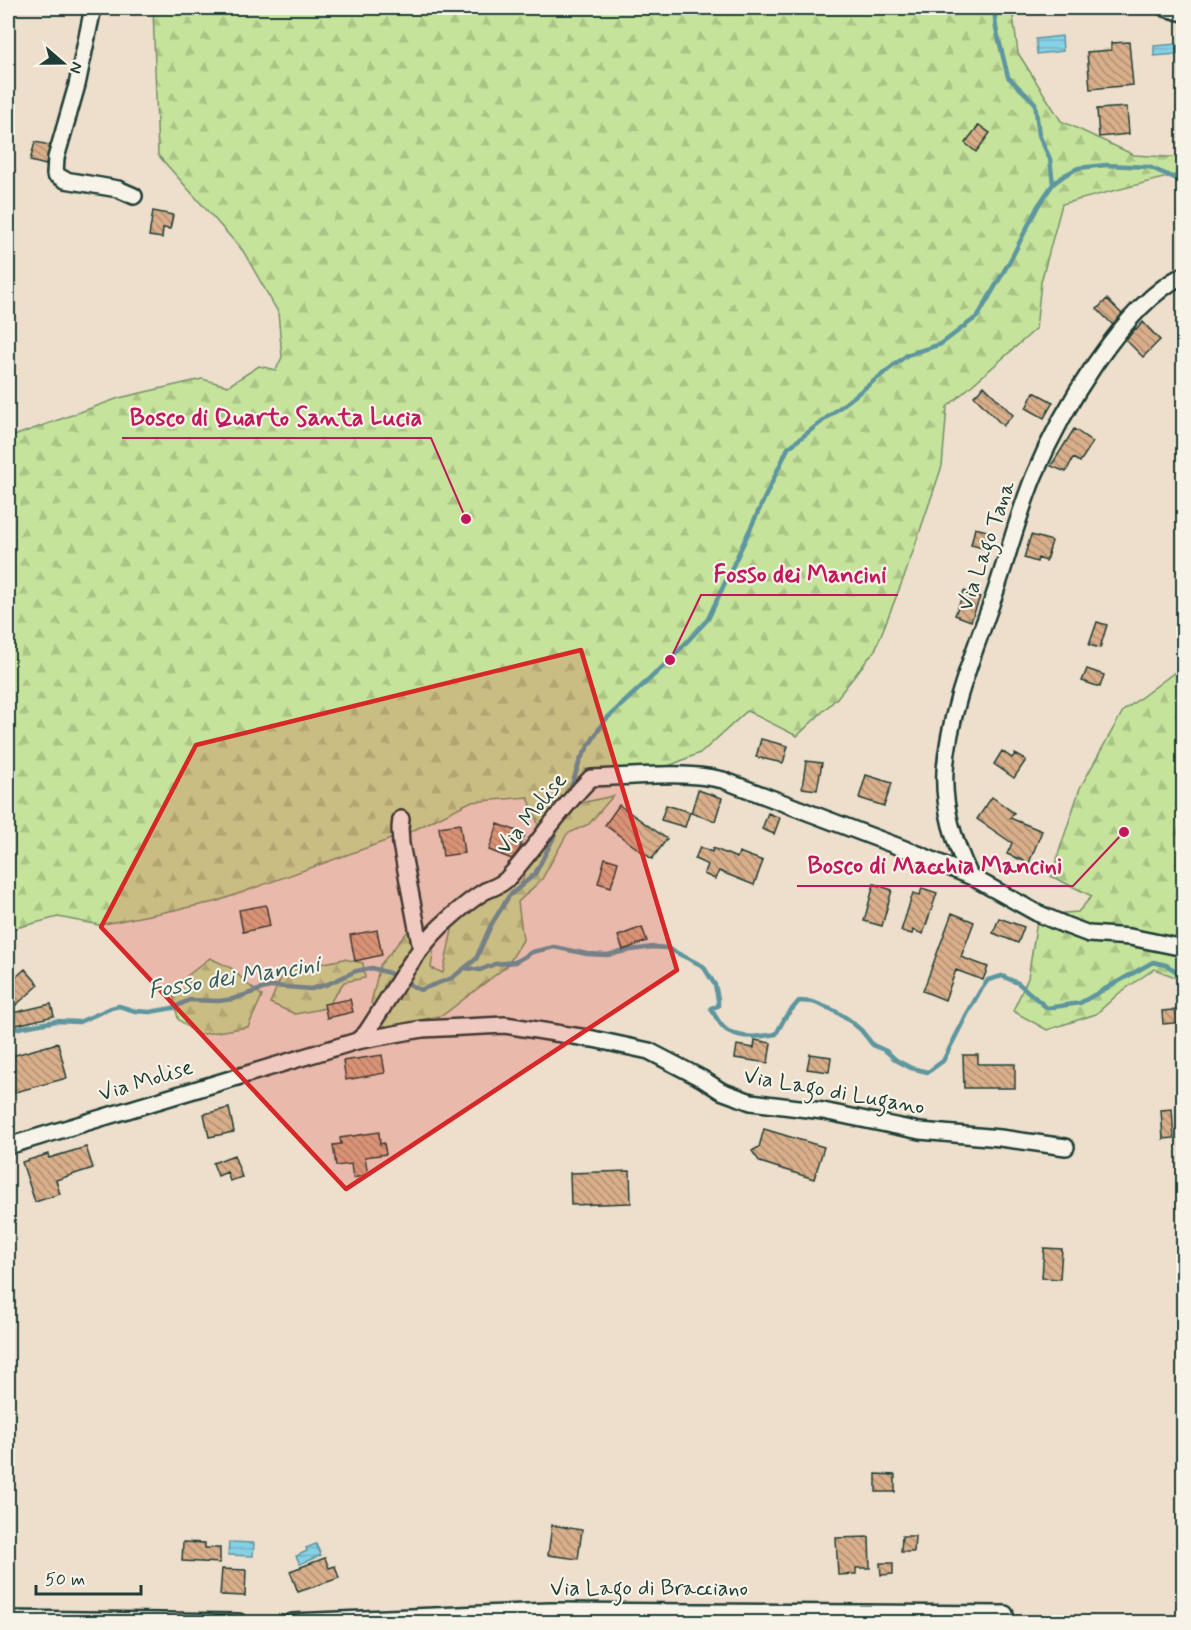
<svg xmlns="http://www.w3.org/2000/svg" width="1191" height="1630" viewBox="0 0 1191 1630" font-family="Mynerve,sans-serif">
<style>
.forest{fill:url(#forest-firs);stroke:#729068;stroke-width:1.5}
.water{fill:url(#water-rules);stroke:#5d969f;stroke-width:1.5}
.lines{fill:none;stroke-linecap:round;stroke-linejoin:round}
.stream{stroke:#5d969f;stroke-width:4.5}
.building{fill:url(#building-back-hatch);stroke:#1f3d34;stroke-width:1.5}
.street-casing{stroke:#1f3d34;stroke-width:20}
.street{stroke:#f7f3e8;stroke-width:15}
.marked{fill:#d62828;fill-opacity:0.2;stroke:#d62828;stroke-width:4.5;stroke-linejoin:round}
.labels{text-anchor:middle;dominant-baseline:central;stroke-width:4.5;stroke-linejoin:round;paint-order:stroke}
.street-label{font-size:22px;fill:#1f3d34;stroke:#f7f3e8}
.water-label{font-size:24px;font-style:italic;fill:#345b58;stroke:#f7f3e8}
.leader{fill:none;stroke:#c2185b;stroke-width:2}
.callout-dot{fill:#c2185b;stroke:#f7f3e8;stroke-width:2}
.callout-label{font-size:24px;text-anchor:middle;font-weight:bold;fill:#c2185b;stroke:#f7f3e8;stroke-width:4.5;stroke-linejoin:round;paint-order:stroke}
</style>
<defs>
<pattern id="forest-firs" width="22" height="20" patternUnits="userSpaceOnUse" patternTransform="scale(1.5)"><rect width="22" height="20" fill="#c6e39b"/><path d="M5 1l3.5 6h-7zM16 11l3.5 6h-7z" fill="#aac486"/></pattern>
<pattern id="water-rules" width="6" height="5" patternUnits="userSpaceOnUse" patternTransform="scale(1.5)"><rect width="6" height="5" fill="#87d1e7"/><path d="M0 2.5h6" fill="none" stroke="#74b4c7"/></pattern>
<pattern id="building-back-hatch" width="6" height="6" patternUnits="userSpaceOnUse" patternTransform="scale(1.5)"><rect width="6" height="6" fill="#d9ae8a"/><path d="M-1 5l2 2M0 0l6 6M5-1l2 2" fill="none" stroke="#af8f72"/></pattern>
</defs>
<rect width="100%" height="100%" fill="#eedecc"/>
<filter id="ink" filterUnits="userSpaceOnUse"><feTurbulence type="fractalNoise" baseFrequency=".0167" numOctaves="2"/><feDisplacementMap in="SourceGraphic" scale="12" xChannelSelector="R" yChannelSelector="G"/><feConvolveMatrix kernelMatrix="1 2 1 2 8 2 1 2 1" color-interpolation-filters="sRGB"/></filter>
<g filter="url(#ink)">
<path class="forest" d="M153,8H1012L1018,53L1061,121L1134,155L1183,158V173L1062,204L1041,282L1036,329L947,407L942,466L906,572L875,650L837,698L797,736L747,711L702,752L647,775L603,770L581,803L613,796L589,824L567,834L542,879L518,902L523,940L507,966L443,1015L386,1028L371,1003L380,965L409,930L435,940L431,968L443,973L453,925L490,890L522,882L538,824L528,797L470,802L408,833L215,902L99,925L58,917L8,930V438L119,398L202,379L228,386L259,366L276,370L282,357L278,312L243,251L158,155Z
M1183,666V980L1154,969L1118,994L1096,1014L1047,1030L1013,1011L1028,978L1038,915L1078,912L1092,896L1051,876L1080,788L1123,711Z
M210,958L233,969L245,982L262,996L248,1027L198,1035L178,1019L172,988Z
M344,959L363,963L365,978L344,982L326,1008L295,1014L270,1003L284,971Z"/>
<path class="water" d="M1062,36L1063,51L1037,54L1036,39Z
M1177,44L1178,54L1154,56V46Z
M229,1542L254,1543L253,1556L228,1555Z
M316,1544L321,1555L300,1564L296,1556L307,1551L306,1548Z"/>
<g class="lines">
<path class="stream" d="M994,8L996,28L1008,77L1035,103L1039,135L1050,159L1053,184
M569,794L580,760L604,721L670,660L708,619L788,448L907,355L941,344L978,316L1011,259L1038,206L1053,184L1065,175L1078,168L1106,165L1149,167L1184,182
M466,968L480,970L495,964L515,962L532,952L554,947L587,954L607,955L631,950L653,947L667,948L703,966L715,985L718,999V1006L711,1008C715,1016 721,1027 728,1031C743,1039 760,1037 776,1034L786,1016L799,1001L813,1002L833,1010L848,1019L861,1030L873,1045L886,1051L896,1060L911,1068L928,1072L943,1061L967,1014L980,991L988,980L1002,976L1018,983L1047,1008L1080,1003L1153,962L1166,965L1184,976
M8,1030L56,1021L79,1022L111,1008L119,1006L135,1011L150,1012L173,1008L189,1000L219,1001L233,999L262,989L274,986L311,989L328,984L356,971L372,968L389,973L420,990L452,978L476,959L491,925L509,896L535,874L553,839L558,824"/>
</g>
<path class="building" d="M1129,42L1133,85L1090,89L1087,52L1111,50V43Z
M1127,107L1129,134L1099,137L1097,109Z
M979,125L990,133L976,152L965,143Z
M35,142L50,145L46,165L30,161Z
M153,211L173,215L170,229L163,228L162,238L149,236Z
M1107,299L1122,314L1113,325L1097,309Z
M1143,322L1160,340L1143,357L1126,340L1136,328L1137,329Z
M984,386L1013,415L1003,426L974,396Z
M1034,392L1053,402L1044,418L1026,408Z
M1074,429L1093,442L1080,462L1073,458L1066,472L1051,466Z
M975,528L995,533L991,550L971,545Z
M1031,535L1052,541L1046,561L1038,558L1037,562L1024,558Z
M964,591L980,597L971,621L955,615Z
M1097,622L1107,625L1100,648L1089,645Z
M1087,669L1104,675L1100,687L1082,681Z
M761,739L788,746L783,763L756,757Z
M1002,751L1012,758L1015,754L1026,760L1014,778L994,764Z
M806,761L822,763L817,790L802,788Z
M866,775L892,783L884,806L859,798Z
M698,790L722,798L715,821L691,813Z
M992,797L1014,813L1010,818L1042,831L1029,863L1007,854L1012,843L977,819Z
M619,805L667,839L652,859L605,825Z
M666,805L690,812L685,827L661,820Z
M768,813L780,818L774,834L762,829Z
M460,824L464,853L443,856L439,827Z
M498,824L525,834L519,850L512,859L489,850Z
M700,847L712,852L713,848L737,858L739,852L763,861L754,885L719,871L715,879L704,874L708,865L695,859Z
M605,858L618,862L611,887L598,883Z
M874,884L892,890L882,926L864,921Z
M922,888L937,893L923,934L913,930L912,934L901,931L913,893L920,895Z
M266,905L270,926L243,932L239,910Z
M952,913L974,922L961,957L988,967L983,980L956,970L945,1000L923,991Z
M999,918L1024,927L1018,943L993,933Z
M642,927L647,941L623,950L618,936Z
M377,930L382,955L355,961L350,935Z
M25,969L39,985L16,1005L8,994V984Z
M350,999L353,1012L327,1018L324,1004Z
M51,1004L54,1016L8,1027V1014Z
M1184,1009V1022L1163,1024L1162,1011Z
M755,1040L771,1043L768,1063L735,1058L737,1045L754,1048Z
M58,1043L67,1078L8,1094V1057Z
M810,1054L831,1057L829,1072L807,1069Z
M382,1055L385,1073L346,1080L343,1061Z
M963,1055H978V1064H1015V1088H964Z
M229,1108L234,1132L209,1137L204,1114Z
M1172,1109L1174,1138L1163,1139L1161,1110Z
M764,1129L824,1147L814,1179L760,1162L752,1151L759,1147Z
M379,1132L380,1144L384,1143L386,1154L365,1157L368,1175L353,1178L351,1164L336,1166L333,1145L341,1144L340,1138Z
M86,1147L93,1168L56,1180L60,1194L35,1202L22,1162L48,1154L49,1158Z
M234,1155L242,1177L230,1181L227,1172L218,1176L213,1163Z
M630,1171L631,1203L571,1205L570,1173Z
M1044,1248L1062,1249L1060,1279L1042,1278Z
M876,1474L895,1475V1492H876Z
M552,1525L582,1530L578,1559L548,1555Z
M902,1536H915L914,1552H901Z
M869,1537L870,1568H856V1574L838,1575L836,1538Z
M183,1542L205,1543V1548H220V1563L182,1561Z
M325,1558L329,1568L335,1566L339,1578L298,1592L290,1571Z
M880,1563H893V1574L881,1575Z
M222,1569L246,1570L245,1596L220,1595Z"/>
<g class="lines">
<g class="street-casing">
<path id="street" d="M93,8L77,85L56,158L55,174L65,180L118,189L134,196
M1165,8L1184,13
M401,819L400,828L401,844L421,949
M970,876C954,842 943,808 945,771C949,711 974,653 994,596C1008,556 1018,515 1034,476C1060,414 1122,305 1184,275
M357,1041L422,1029L505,1025L593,1039L649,1051L701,1078L721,1091L751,1102L823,1111L920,1131L1000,1138L1066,1147
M8,1146L357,1041L366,1033C390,998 411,955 441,926C454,914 470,900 485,891C492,888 499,886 506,880C536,848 559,809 591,778C631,777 684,770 723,780L918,854L970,876L1037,913L1065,925L1089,934L1130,937L1184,948
M8,1619L239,1622
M292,1622L550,1611L1005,1614"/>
</g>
<use href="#street" class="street"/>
</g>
</g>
<path class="marked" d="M581,650L677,970L346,1189L101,927L196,745Z"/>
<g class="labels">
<g class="street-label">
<text transform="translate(987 546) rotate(-71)">Via Lago Tana</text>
<text transform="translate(532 814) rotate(-51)">Via Molise</text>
<text transform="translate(146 1081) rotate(-17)">Via Molise</text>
<text transform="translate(834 1092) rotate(10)">Via Lago di Lugano</text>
<text x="649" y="1589">Via Lago di Bracciano</text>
</g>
<g class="water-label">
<text transform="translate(234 978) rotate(-9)">Fosso dei Mancini</text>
</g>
</g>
<path class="leader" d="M466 519L431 438H122M670 660L701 595H898M1124 832L1073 886H797"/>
<g class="callout-dot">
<circle cx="466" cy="519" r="6"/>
<circle cx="670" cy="660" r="6"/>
<circle cx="1124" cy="832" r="6"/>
</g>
<g class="callout-label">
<text x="276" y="425">Bosco di Quarto Santa Lucia</text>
<text x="800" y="582">Fosso dei Mancini</text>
<text x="935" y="873">Bosco di Macchia Mancini</text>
</g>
<rect width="1191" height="1630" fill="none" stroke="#f7f3e8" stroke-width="30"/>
<rect x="15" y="15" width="1161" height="1600" fill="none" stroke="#1f3d34" stroke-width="2" filter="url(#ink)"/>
<g transform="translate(63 63) rotate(110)" stroke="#f7f3e8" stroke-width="4.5" paint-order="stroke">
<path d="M0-4.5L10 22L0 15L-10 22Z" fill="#1f3d34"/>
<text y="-9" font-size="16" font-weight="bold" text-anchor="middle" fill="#1f3d34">N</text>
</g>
<path d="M36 1585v9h105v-9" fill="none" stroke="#1f3d34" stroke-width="3"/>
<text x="45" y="1585" font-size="18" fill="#1f3d34" stroke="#f7f3e8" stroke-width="4.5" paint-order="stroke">50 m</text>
</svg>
